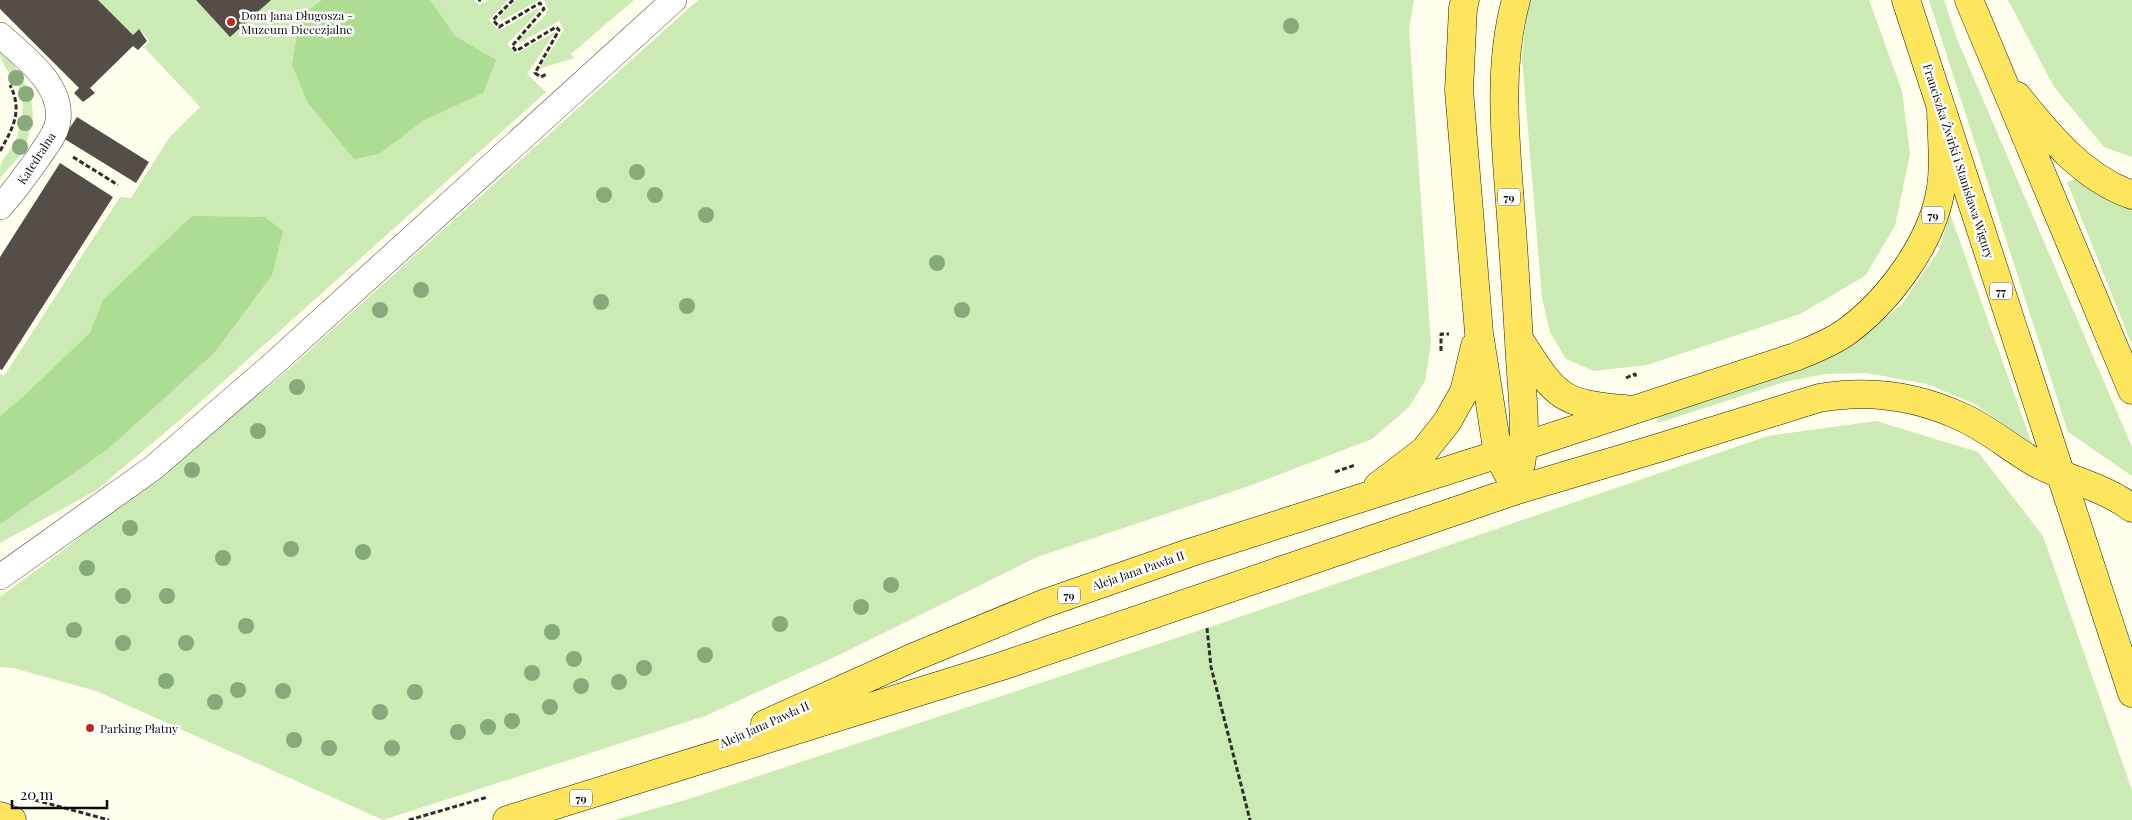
<svg xmlns="http://www.w3.org/2000/svg" width="2132" height="820" viewBox="0 0 2132 820" font-family="'Playfair Display',serif">
<style>
.green{fill:#cbeab4}
.forest{fill:#addc93}
.building{fill:#554e48}
.lines{fill:none;stroke-linecap:round;stroke-linejoin:round}
.street-casing{stroke:#3f3f3f;stroke-width:26}
.primary-casing{stroke:#1d1d1d;stroke-width:29}
.path{stroke:#2e2e2e;stroke-width:3;stroke-dasharray:5 2.5;stroke-linecap:butt}
.street{stroke:#fff;stroke-width:25}
.primary{stroke:#fde55d;stroke-width:28}
.tree{fill:#86aa79}
.poi-dot{fill:#c12720;stroke:#fff;stroke-width:2}
.labels{text-anchor:middle;dominant-baseline:central;stroke-width:5;stroke-linejoin:round;paint-order:stroke}
.shield{fill:#fff;stroke:#555;stroke-width:1}
.shield-label{font-size:11px;font-weight:bold;fill:#0c0c0c}
.poi-label{font-size:12px;fill:#0c0c0c;stroke:#fff;text-anchor:start}
.street-label{font-size:12px;fill:#0c0c0c;stroke:#fff}
</style>
<rect width="100%" height="100%" fill="#fffdeb"/>
<path class="green" d="M98,0H474L479,5L490,0H508L489,20L499,31L538,8L540,10L507,44L516,54L555,32L527,74L546,92L187,414L95,491L0,543V374L4,376L120,197L131,198L169,138L200,107L144,47L150,41L139,29L133,35Z
M516,0H539L501,21L499,18Z
M544,0H634L571,54L574,58L539,69L564,30L559,21L519,43L518,41L545,16L548,9Z
M698,0H1414L1409,29L1431,343L1425,381L1409,407L1372,439L1249,486L1037,557L841,654L705,716L383,820L96,691L13,668L0,667V597L57,555L279,378Z
M1528,0H1869L1902,91L1910,154L1895,226L1865,276L1800,314L1647,365L1594,371L1566,359L1550,332L1542,298L1522,58Z
M1929,0H1944L1957,39L2132,447V476L2068,432Z
M2008,0H2132V157L2104,147L2054,87Z
M0,53L12,62L31,94L33,117L25,150L0,178C0,157 2,164 12,147C19,136 23,115 23,102C22,83 0,67 0,53Z
M2077,179L2132,209V345L2067,182Z
M1950,214L2032,444L1975,404L1927,384L1867,373L1825,374L1788,381L1658,423L1655,412L1822,357L1878,324L1902,304L1939,250Z
M1876,421L1978,452L2043,536L2132,790V820H615L692,798L1213,626L1768,436Z"/>
<path class="forest" d="M322,0H430L455,36L496,60L483,93L424,120L379,154L354,159L308,103L292,65L300,17Z
M192,216L265,217L283,231L272,275L214,353L108,449L0,524V416L23,397L90,333L103,300Z"/>
<path class="building" d="M0,0H98L133,35L139,29L147,41L138,50L133,46L90,88L95,93L83,102L74,93L79,88L0,9Z
M196,0H271L230,37Z
M77,117L149,162L136,183L63,138Z
M60,163L113,197L2,370L0,369V257Z"/>
<g class="lines">
<g class="street-casing">
<path id="street" d="M0,35C24,57 63,84 58,121C56,135 45,147 38,158C26,175 14,192 0,207
M0,577L153,468L270,367L674,0"/>
</g>
<g class="primary-casing">
<path id="primary" d="M1465,0L1463,8L1459,90L1479,333L1498,455L1517,490
M1516,0C1498,65 1505,136 1510,203C1514,255 1517,306 1520,358C1522,393 1527,429 1521,464
M1906,0L2132,693
M1969,0L2132,390
M2017,96C2048,135 2083,178 2132,195
M1520,341C1555,395 1559,404 1625,409
M1378,486L1424,451L1447,422L1464,392L1475,346
M765,724L914,657L1043,604L1192,552L1524,446L1795,357C1812,350 1831,343 1846,332C1889,301 1934,240 1941,187C1945,165 1941,130 1941,107
M0,816L12,820
M507,820L1002,666L1517,490L1655,449L1819,398C1870,389 1918,396 1964,418C1990,430 2011,449 2036,463C2067,480 2103,486 2132,508"/>
</g>
<path class="path" d="M478,0H481
M513,0L493,20L499,27L540,3L544,9L512,46L516,51L556,27L559,30L535,73L541,77L547,74
M0,151C13,128 23,111 10,85
M73,157L118,185
M1441,351V334H1449
M1626,378L1635,374L1636,378
M1335,472L1355,465
M1207,628L1211,667L1250,820
M35,800L109,820
M409,820L488,797"/>
<use href="#street" class="street"/>
<use href="#primary" class="primary"/>
</g>
<g class="tree">
<circle cx="1291" cy="26" r="8"/>
<circle cx="16" cy="78" r="8"/>
<circle cx="26" cy="94" r="8"/>
<circle cx="25" cy="123" r="8"/>
<circle cx="20" cy="147" r="8"/>
<circle cx="637" cy="172" r="8"/>
<circle cx="604" cy="195" r="8"/>
<circle cx="655" cy="195" r="8"/>
<circle cx="706" cy="215" r="8"/>
<circle cx="937" cy="263" r="8"/>
<circle cx="421" cy="290" r="8"/>
<circle cx="601" cy="302" r="8"/>
<circle cx="687" cy="306" r="8"/>
<circle cx="380" cy="310" r="8"/>
<circle cx="962" cy="310" r="8"/>
<circle cx="297" cy="387" r="8"/>
<circle cx="258" cy="431" r="8"/>
<circle cx="192" cy="470" r="8"/>
<circle cx="130" cy="528" r="8"/>
<circle cx="291" cy="549" r="8"/>
<circle cx="363" cy="552" r="8"/>
<circle cx="223" cy="558" r="8"/>
<circle cx="87" cy="568" r="8"/>
<circle cx="891" cy="585" r="8"/>
<circle cx="123" cy="596" r="8"/>
<circle cx="167" cy="596" r="8"/>
<circle cx="861" cy="607" r="8"/>
<circle cx="780" cy="624" r="8"/>
<circle cx="246" cy="626" r="8"/>
<circle cx="74" cy="630" r="8"/>
<circle cx="552" cy="632" r="8"/>
<circle cx="123" cy="643" r="8"/>
<circle cx="186" cy="643" r="8"/>
<circle cx="705" cy="655" r="8"/>
<circle cx="574" cy="659" r="8"/>
<circle cx="644" cy="668" r="8"/>
<circle cx="532" cy="673" r="8"/>
<circle cx="166" cy="681" r="8"/>
<circle cx="619" cy="682" r="8"/>
<circle cx="581" cy="686" r="8"/>
<circle cx="238" cy="690" r="8"/>
<circle cx="283" cy="691" r="8"/>
<circle cx="415" cy="692" r="8"/>
<circle cx="215" cy="702" r="8"/>
<circle cx="550" cy="707" r="8"/>
<circle cx="380" cy="712" r="8"/>
<circle cx="512" cy="721" r="8"/>
<circle cx="488" cy="727" r="8"/>
<circle cx="458" cy="732" r="8"/>
<circle cx="294" cy="740" r="8"/>
<circle cx="329" cy="748" r="8"/>
<circle cx="392" cy="748" r="8"/>
</g>
<g class="poi-dot">
<circle cx="231" cy="22" r="5"/>
<circle cx="90" cy="728" r="5"/>
</g>
<g class="labels">
<g class="shield">
<rect x="1498" y="188.5" width="22" height="17" rx="4"/>
<rect x="1922" y="206.5" width="22" height="17" rx="4"/>
<rect x="1990" y="282.5" width="22" height="17" rx="4"/>
<rect x="1058" y="586.5" width="22" height="17" rx="4"/>
<rect x="570" y="789.5" width="22" height="17" rx="4"/>
</g>
<g class="shield-label">
<text x="1509" y="197">79</text>
<text x="1933" y="215">79</text>
<text x="2001" y="291">77</text>
<text x="1069" y="595">79</text>
<text x="581" y="798">79</text>
</g>
<g class="poi-label">
<text x="241" y="15">Dom Jana Długosza -<tspan x="241" dy="14">Muzeum Diecezjalne</tspan></text>
<text x="100" y="728">Parking Płatny</text>
</g>
<g class="street-label">
<text transform="translate(36 158) rotate(-57)">Katedralna</text>
<text transform="translate(1959 161) rotate(72)">Franciszka Żwirki i Stanisława Wigury</text>
<text transform="translate(1138 570) rotate(-19)">Aleja Jana Pawła II</text>
<text transform="translate(764 724) rotate(-24)">Aleja Jana Pawła II</text>
</g>
</g>
<path d="M12 800v8h95v-8" fill="none" stroke="#0c0c0c" stroke-width="2.5"/>
<text x="20" y="800" font-size="15" fill="#0c0c0c" stroke="#ffffff" stroke-width="4" paint-order="stroke">20 m</text>
</svg>
